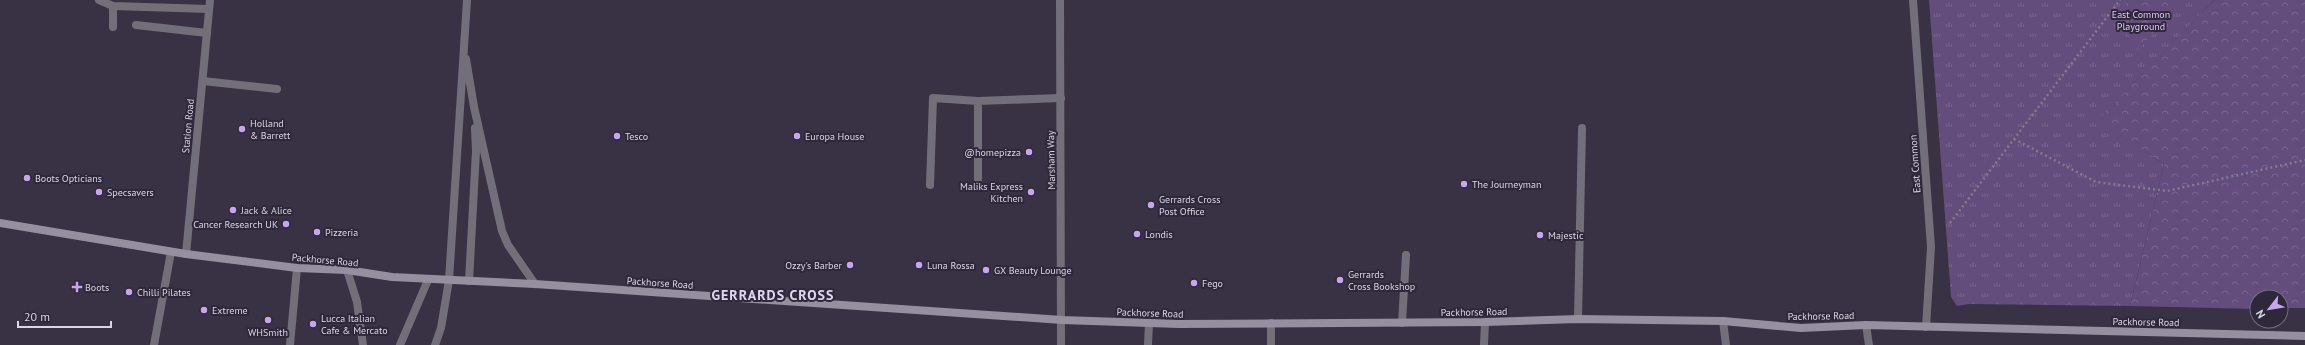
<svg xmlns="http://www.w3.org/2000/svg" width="2305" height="345" viewBox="0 0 2305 345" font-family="'PT Sans',sans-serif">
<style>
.grass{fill:url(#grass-tufts)}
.forest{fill:url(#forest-crowns)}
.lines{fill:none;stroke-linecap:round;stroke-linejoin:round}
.path{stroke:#837c8c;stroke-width:2.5;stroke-dasharray:2 3;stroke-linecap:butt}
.lane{stroke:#736f79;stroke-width:8}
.street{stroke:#736f79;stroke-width:8}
.secondary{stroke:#958f9f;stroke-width:8}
.poi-dot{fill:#c5a6f0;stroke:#2f273a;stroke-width:1.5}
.labels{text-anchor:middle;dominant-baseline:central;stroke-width:4;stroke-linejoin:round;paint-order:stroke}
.park-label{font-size:10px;fill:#dccbf6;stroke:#2f273a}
.poi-label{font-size:10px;fill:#dbd6e3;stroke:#2f273a;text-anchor:start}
.street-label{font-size:10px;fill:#dbd6e3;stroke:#2f273a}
.district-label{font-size:14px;font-weight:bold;letter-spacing:1px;fill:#e0d6f0;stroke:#2f273a}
</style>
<defs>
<pattern id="grass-tufts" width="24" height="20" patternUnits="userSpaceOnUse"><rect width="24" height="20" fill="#624d7d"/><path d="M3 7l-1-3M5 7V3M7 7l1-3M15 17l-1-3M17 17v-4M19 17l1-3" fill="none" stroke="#78668f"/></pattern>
<pattern id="forest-crowns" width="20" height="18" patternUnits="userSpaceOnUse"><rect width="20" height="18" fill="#624d7d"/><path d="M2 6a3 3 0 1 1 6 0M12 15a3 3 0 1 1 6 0" fill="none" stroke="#78668f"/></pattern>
</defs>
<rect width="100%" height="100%" fill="#393144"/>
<path class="grass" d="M1929,0H2214L2098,121L2164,164L2130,306L1969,304L1957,306L1951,297Z"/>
<path class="forest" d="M2128,0H2183L2138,50L2116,17Z
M2214,0H2305V308H2281V297H2257V309L2130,306L2164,164L2097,121Z"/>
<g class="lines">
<path class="path" d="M2014,139L2096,182L2167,191L2305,160
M1950,223L2120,0"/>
<path class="lane" d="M99,0L113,6
M136,25L207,33
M113,27V6L209,9
M466,59L474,107L502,231L508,245L535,284
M203,81L277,89
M978,101V179
M930,185L933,98L978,101L1061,98
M449,280L467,0
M469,281L476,151L475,128
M1578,319L1582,128
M1271,323V345
M1402,323L1406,255
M1866,325L1869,345
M290,345L297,268
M1148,345L1149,323
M1484,345L1485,322"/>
<path class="street" d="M1060,0L1061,345
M1913,0L1931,247L1926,327
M186,254L210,0
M347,270L357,302L363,345
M1723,321L1726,345
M154,345L171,252
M400,345L428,280
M435,345L441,328L449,280"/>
<path class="secondary" d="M0,223L186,254L297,268L347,270L392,277L535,284L1062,320L1179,324L1485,322L1578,319L1723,321L1801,328L1866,325L2305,336"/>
</g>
<g class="poi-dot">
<circle cx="242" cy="129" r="4"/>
<circle cx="617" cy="136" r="4"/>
<circle cx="797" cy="136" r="4"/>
<circle cx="1029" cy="152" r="4"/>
<circle cx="27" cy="178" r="4"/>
<circle cx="1464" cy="184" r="4"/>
<circle cx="99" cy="192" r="4"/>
<circle cx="1031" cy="192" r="4"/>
<circle cx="1151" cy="205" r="4"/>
<circle cx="233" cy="210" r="4"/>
<circle cx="286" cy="224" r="4"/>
<circle cx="317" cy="232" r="4"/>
<circle cx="1137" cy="234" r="4"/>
<circle cx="1540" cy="235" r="4"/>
<circle cx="850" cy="265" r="4"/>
<circle cx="919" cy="265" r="4"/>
<circle cx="986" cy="270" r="4"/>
<circle cx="1340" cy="280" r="4"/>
<circle cx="1194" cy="283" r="4"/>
<path d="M75 281h4v4h4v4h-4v4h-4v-4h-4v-4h4z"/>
<circle cx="129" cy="292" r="4"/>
<circle cx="204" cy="310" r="4"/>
<circle cx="268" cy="320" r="4"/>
<circle cx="313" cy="324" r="4"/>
</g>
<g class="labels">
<g class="park-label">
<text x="2141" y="14">East Common<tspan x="2141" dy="12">Playground</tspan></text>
</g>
<g class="poi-label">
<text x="250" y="123">Holland<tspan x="250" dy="12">&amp; Barrett</tspan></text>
<text x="625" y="136">Tesco</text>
<text x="805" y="136">Europa House</text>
<text x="1021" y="152" text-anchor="end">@homepizza</text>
<text x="35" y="178">Boots Opticians</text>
<text x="1472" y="184">The Journeyman</text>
<text x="1023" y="186" text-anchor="end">Maliks Express<tspan x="1023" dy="12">Kitchen</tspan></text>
<text x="107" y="192">Specsavers</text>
<text x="1159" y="199">Gerrards Cross<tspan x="1159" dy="12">Post Office</tspan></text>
<text x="241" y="210">Jack &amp; Alice</text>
<text x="278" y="224" text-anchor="end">Cancer Research UK</text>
<text x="325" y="232">Pizzeria</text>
<text x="1145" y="234">Londis</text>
<text x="1548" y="235">Majestic</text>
<text x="842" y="265" text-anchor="end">Ozzy's Barber</text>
<text x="927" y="265">Luna Rossa</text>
<text x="994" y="270">GX Beauty Lounge</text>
<text x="1348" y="274">Gerrards<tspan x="1348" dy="12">Cross Bookshop</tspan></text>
<text x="1202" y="283">Fego</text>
<text x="85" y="287">Boots</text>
<text x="137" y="292">Chilli Pilates</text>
<text x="212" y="310">Extreme</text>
<text x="321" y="318">Lucca Italian<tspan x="321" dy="12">Cafe &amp; Mercato</tspan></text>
<text x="268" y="332" text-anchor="middle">WHSmith</text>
</g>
<g class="street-label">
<text transform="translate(188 126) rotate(-85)">Station Road</text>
<text transform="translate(1051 160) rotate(-91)">Marsham Way</text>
<text transform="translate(1915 164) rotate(-94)">East Common</text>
<text transform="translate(325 260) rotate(5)">Packhorse Road</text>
<text transform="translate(660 283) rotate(4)">Packhorse Road</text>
<text transform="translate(1474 312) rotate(-1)">Packhorse Road</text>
<text transform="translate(1150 313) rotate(2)">Packhorse Road</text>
<text transform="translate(1821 316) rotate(-1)">Packhorse Road</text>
<text transform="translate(2146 322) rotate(1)">Packhorse Road</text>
</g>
<g class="district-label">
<text x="773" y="295">GERRARDS CROSS</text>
</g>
</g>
<g transform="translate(2269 309) rotate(239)"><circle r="19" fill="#2f273a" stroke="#746d7e"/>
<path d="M0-3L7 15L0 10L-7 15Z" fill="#c5a6f0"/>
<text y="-6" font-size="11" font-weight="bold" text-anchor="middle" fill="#dbd6e3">N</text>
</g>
<path d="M18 321v6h93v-6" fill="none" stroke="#dbd6e3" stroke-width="2"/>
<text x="24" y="321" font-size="12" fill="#dbd6e3" stroke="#2f273a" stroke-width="3" paint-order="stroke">20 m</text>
</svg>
